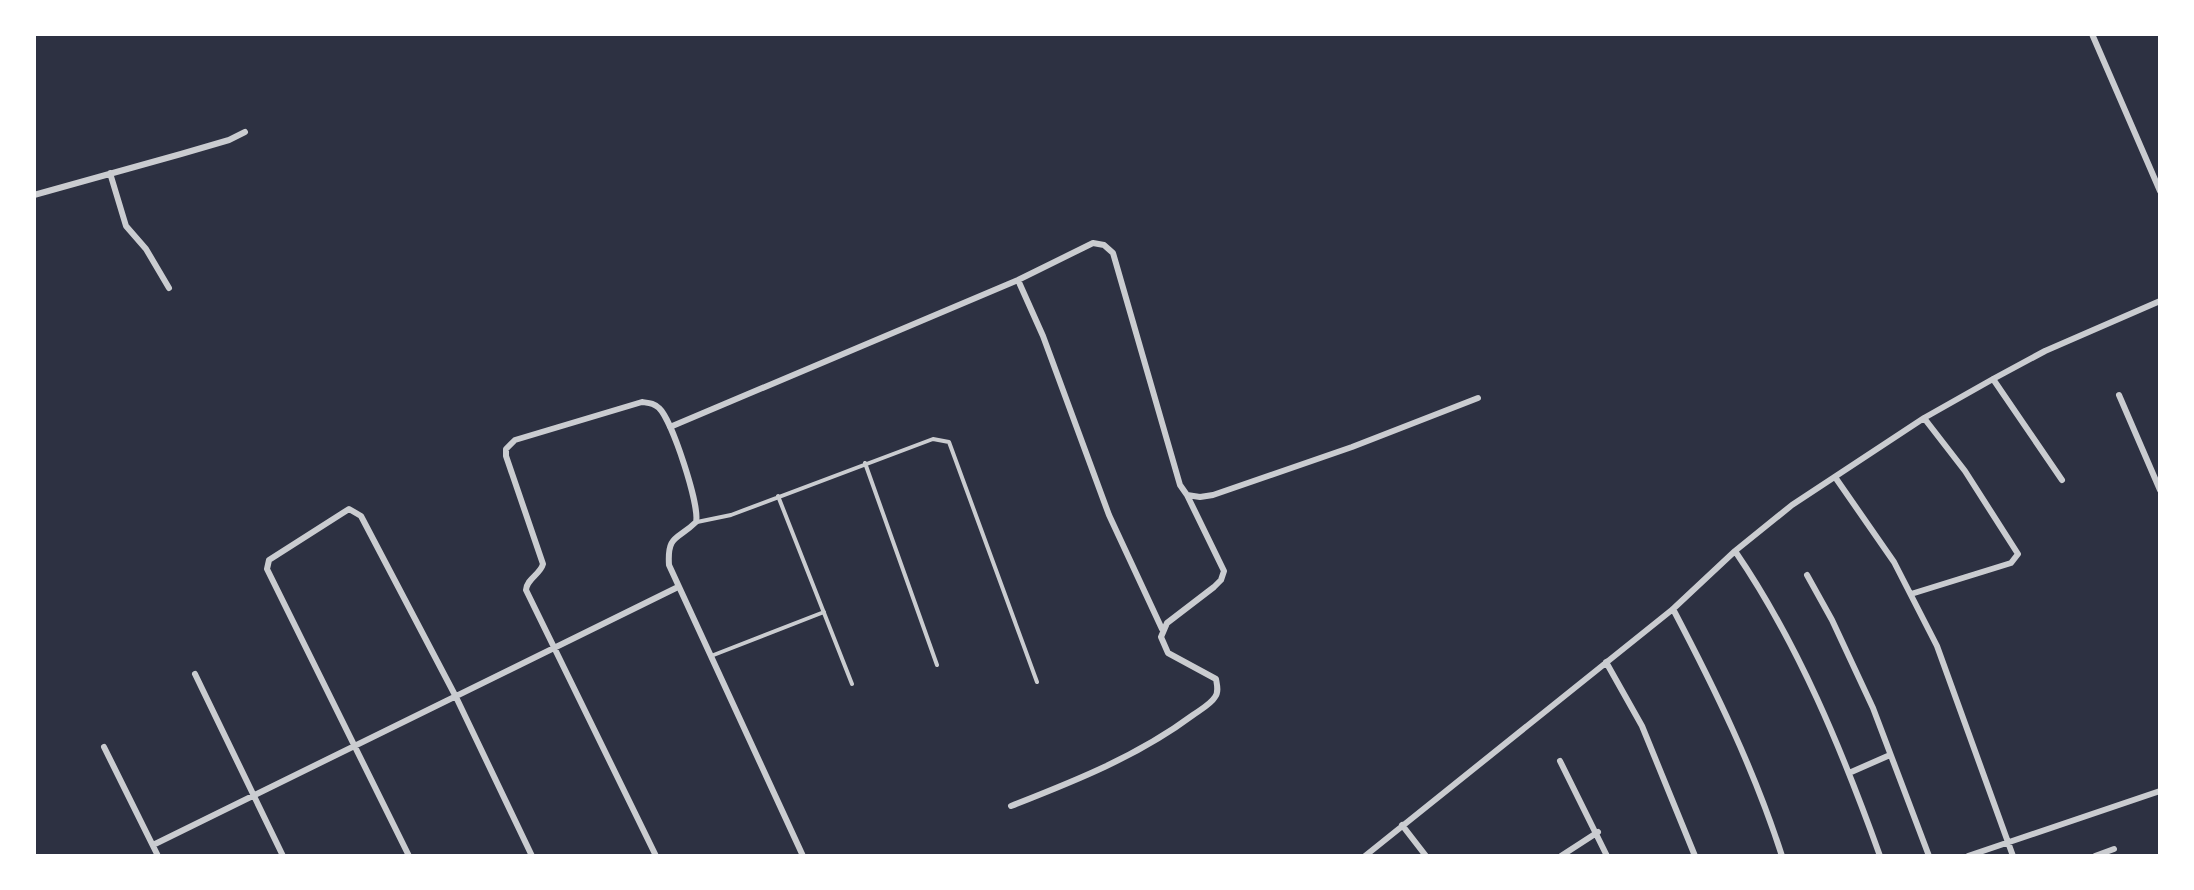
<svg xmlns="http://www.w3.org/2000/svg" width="2194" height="890" viewBox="0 0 2194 890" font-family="Rubik,sans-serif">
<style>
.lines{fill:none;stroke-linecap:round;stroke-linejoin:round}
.service{stroke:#caccd0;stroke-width:4}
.minor{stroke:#caccd0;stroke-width:6}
</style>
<rect width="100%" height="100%" fill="#2d3142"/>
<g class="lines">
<path class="service" d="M865,463L937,665
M778,496L852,684
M697,522L731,515L933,439L949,442L1037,682
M711,656L824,612"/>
<path class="minor" d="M2092,34L2160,191
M110,173L126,226L146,249L169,288
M34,195L181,154L229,140L245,132
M1018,280L1043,336L1109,515L1162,629
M1993,379L2062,480
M2119,395L2160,490
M670,427L1018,280L1093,243L1104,245L1113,253L1180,485L1187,495L1200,497L1213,495L1352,447L1478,398
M1835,477L1894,562L1937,646L2013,856
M1735,551C1798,643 1842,750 1880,856
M1807,575L1832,620L1873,708L1929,856
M1911,594L2011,563L2018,554L1965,471L1924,418
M1673,609C1715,689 1754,769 1782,856
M1606,662L1642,726L1695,856
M195,674L283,856
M104,747L158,856
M1560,761L1607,856
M1849,773L1890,755
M1011,806C1075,781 1138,756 1193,715C1200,710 1211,704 1215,697C1219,692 1217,685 1216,679L1168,653L1161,637L1167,623L1214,587L1221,580L1224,571L1187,495
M1402,825L1426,856
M153,845L678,587
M409,856L267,569L269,560L349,509L361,516L456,697L532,856
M656,856L526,590C527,578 540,575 543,564L506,456V449L515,440L642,402C649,403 654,403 659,408C672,420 700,506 696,522C678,540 667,534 669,565L803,856
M1365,856L1673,609L1735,551L1792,505L1924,418L1993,379L2045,351L2160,301
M1561,856L1598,832
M1968,856L2160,791
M2095,856L2114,849"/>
</g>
<rect width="2194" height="890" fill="none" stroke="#ffffff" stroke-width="72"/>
</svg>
